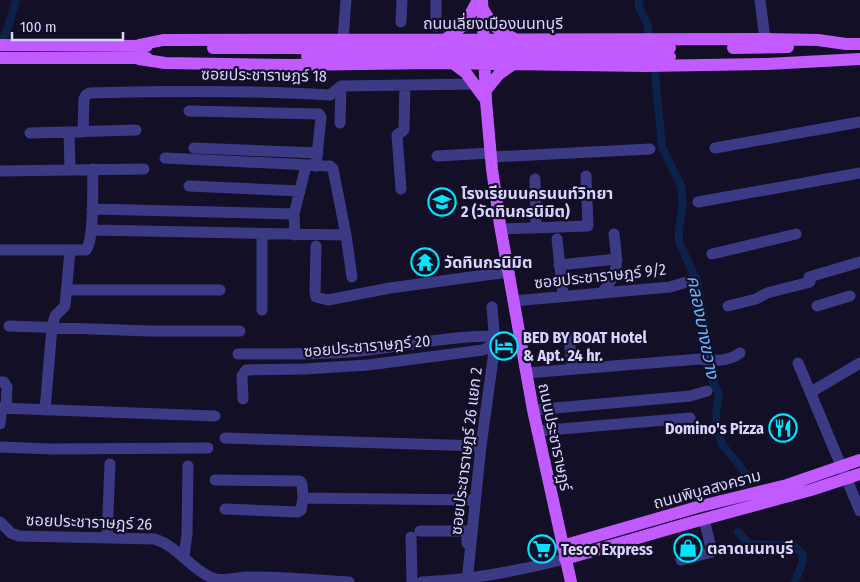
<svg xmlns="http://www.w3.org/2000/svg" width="860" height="582" viewBox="0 0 860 582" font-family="'Fira Sans Condensed','Noto Sans Thai',sans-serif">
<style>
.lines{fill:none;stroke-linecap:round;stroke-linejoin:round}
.canal{stroke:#0c2248;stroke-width:8}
.minor{stroke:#3d3a85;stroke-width:11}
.major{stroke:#c25bff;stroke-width:12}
.major-bridge{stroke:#c25bff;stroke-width:12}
.labels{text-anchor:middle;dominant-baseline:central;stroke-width:4.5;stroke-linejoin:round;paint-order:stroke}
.street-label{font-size:16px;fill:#d9d4ff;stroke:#130f26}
.poi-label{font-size:16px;font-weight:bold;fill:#d9d4ff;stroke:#130f26;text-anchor:start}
.water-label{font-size:18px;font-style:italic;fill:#62b6ff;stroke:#130f26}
</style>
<rect width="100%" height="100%" fill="#130f26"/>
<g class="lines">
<path class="canal" d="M639,0V7L647,23L650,41
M0,47L9,24L16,0
M654,63L662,147L681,186L683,206L679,227V242L697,281L706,331L705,352L710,376L719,394L716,414L717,430L722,444L746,474
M738,532L749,544L793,546L802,553L803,561L795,582"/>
<path class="minor" d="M436,0V26
M760,0L765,39
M401,22L402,0
M343,39L346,0
M189,111L319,114L321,117L316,166
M340,123L341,86
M69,132L70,170
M83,132L84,99L86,95L90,93C170,91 250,90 330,95L341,86L475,84
M30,133L136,130
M194,148L318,153
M715,148L860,122
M437,156L491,153
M491,157L650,149
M165,158L330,166L333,169L346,235
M0,171L144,169
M535,179L536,227
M189,186L300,191
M401,189L397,135L404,130L405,85
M698,202L860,173
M92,209L294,214L295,235
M294,214L306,166
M501,229L588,226L586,176
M92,230L346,235L352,277
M262,234V310
M557,239L563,296
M316,246L315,292L316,297L328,300L390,288L508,272
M0,250H86C95,238 92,187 93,169
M712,254L796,234
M559,265L617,259
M809,277L860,262
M67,290H220
M602,293C621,270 617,261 614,234
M513,301L670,287L690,281
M728,306L756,299L767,293L810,282
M817,306L850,296
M9,326L149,331H240
M569,336L572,368
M238,354C279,354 319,355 360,351C405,346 449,336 494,336
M798,363L860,511
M526,373L700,359C715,361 727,362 740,353
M0,382H4L7,387L6,408
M811,392L860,363
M243,399L242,376L246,370L304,369L368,365L483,350L495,344L519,338
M0,408L215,416
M45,410L52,327L55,316L65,306L70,251
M533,410L690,396L707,391
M0,424L2,408
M537,431L690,418
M225,438L481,446
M0,447L51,449L208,448
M215,480L300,481L302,484L303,498L475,500
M225,509L298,512L301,510L303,498
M0,522L11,533L19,536L155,539C179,547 190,569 212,578C223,582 234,578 245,577C280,576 314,580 349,582
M420,531H467V543
M411,537L412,582
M107,538L110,464
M184,556L187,534L188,466
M681,560L712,552L704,519
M422,582C470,580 518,571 565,559
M467,582L481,446L495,344L492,307"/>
<path class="major" d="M482,0L486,101L492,169L500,225L533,410L571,582
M483,9C491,24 498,31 513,38
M446,39L465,24L478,0
M0,45L147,46
M139,45L163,40L765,39L818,40L846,44H860
M733,48L788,47
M0,58H147
M139,59L165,63L290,65L433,63L646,66L767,64L860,59
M454,64L466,73L485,99
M486,90L499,74L512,65
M562,546L701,506L787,485L860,460
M565,559L686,524L811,490L860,474"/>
<path class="major-bridge" d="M213,48H670
M307,56L670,57"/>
</g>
<defs>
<g id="school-ring" transform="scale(1.4375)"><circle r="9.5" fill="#130f26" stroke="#00e5ff" stroke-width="1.5"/><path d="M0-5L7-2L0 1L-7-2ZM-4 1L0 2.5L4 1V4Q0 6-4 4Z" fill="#00e5ff"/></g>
<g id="temple-ring" transform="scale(1.4375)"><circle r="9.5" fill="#130f26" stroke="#00e5ff" stroke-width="1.5"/><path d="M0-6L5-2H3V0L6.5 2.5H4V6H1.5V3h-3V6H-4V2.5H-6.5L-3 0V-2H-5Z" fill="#00e5ff"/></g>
<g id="hotel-ring" transform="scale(1.4375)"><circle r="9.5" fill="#130f26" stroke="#00e5ff" stroke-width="1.5"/><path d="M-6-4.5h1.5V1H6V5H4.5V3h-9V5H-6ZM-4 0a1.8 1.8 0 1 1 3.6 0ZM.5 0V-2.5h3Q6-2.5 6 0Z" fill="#00e5ff"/></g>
<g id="restaurant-ring" transform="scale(1.4375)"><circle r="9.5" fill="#130f26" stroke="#00e5ff" stroke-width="1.5"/><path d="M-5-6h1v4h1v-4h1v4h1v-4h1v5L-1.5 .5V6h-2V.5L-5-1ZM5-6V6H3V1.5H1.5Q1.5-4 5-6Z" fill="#00e5ff"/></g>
<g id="shop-ring" transform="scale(1.4375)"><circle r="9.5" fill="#130f26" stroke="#00e5ff" stroke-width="1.5"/><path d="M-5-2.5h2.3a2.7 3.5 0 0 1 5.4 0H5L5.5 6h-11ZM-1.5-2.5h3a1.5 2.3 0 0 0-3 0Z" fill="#00e5ff"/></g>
<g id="supermarket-ring" transform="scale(1.4375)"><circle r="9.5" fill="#130f26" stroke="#00e5ff" stroke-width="1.5"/><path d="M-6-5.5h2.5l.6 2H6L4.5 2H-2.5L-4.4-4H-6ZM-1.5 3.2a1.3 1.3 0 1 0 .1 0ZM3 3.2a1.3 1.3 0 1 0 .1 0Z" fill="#00e5ff"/></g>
</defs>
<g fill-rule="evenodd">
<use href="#school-ring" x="442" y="202"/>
<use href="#temple-ring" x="425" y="262"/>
<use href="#hotel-ring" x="504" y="346"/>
<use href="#restaurant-ring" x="783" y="428"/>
<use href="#shop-ring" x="688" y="548"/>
<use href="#supermarket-ring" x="542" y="549"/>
</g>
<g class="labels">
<g class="street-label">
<text x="493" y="23">ถนนเลี่ยงเมืองนนทบุรี</text>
<text transform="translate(264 75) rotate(1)">ซอยประชาราษฎร์ 18</text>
<text transform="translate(600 276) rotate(-6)">ซอยประชาราษฎร์ 9/2</text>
<text transform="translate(367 346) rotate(-5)">ซอยประชาราษฎร์ 20</text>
<text transform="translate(555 437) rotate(78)">ถนนประชาราษฎร์</text>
<text transform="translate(466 451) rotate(-83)">ซอยประชาราษฎร์ 26 แยก 2</text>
<text transform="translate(707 489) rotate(-15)">ถนนพิบูลสงคราม</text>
<text transform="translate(89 522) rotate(2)">ซอยประชาราษฎร์ 26</text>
</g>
<g class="poi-label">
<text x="461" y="193">โรงเรียนนครนนท์วิทยา<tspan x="461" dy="18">2 (วัดทินกรนิมิต)</tspan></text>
<text x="444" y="262">วัดทินกรนิมิต</text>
<text x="523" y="337">BED BY BOAT Hotel<tspan x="523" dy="18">&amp; Apt. 24 hr.</tspan></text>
<text x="764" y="428" text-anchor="end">Domino's Pizza</text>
<text x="707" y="548">ตลาดนนทบุรี</text>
<text x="561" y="549">Tesco Express</text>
</g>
<g class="water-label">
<text transform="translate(703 327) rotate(79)">คลองบางขวาง</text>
</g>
</g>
<path d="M12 32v8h111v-8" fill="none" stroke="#d9d4ff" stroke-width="2.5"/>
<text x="20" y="32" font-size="15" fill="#d9d4ff" stroke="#130f26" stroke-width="4" paint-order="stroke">100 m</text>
</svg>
